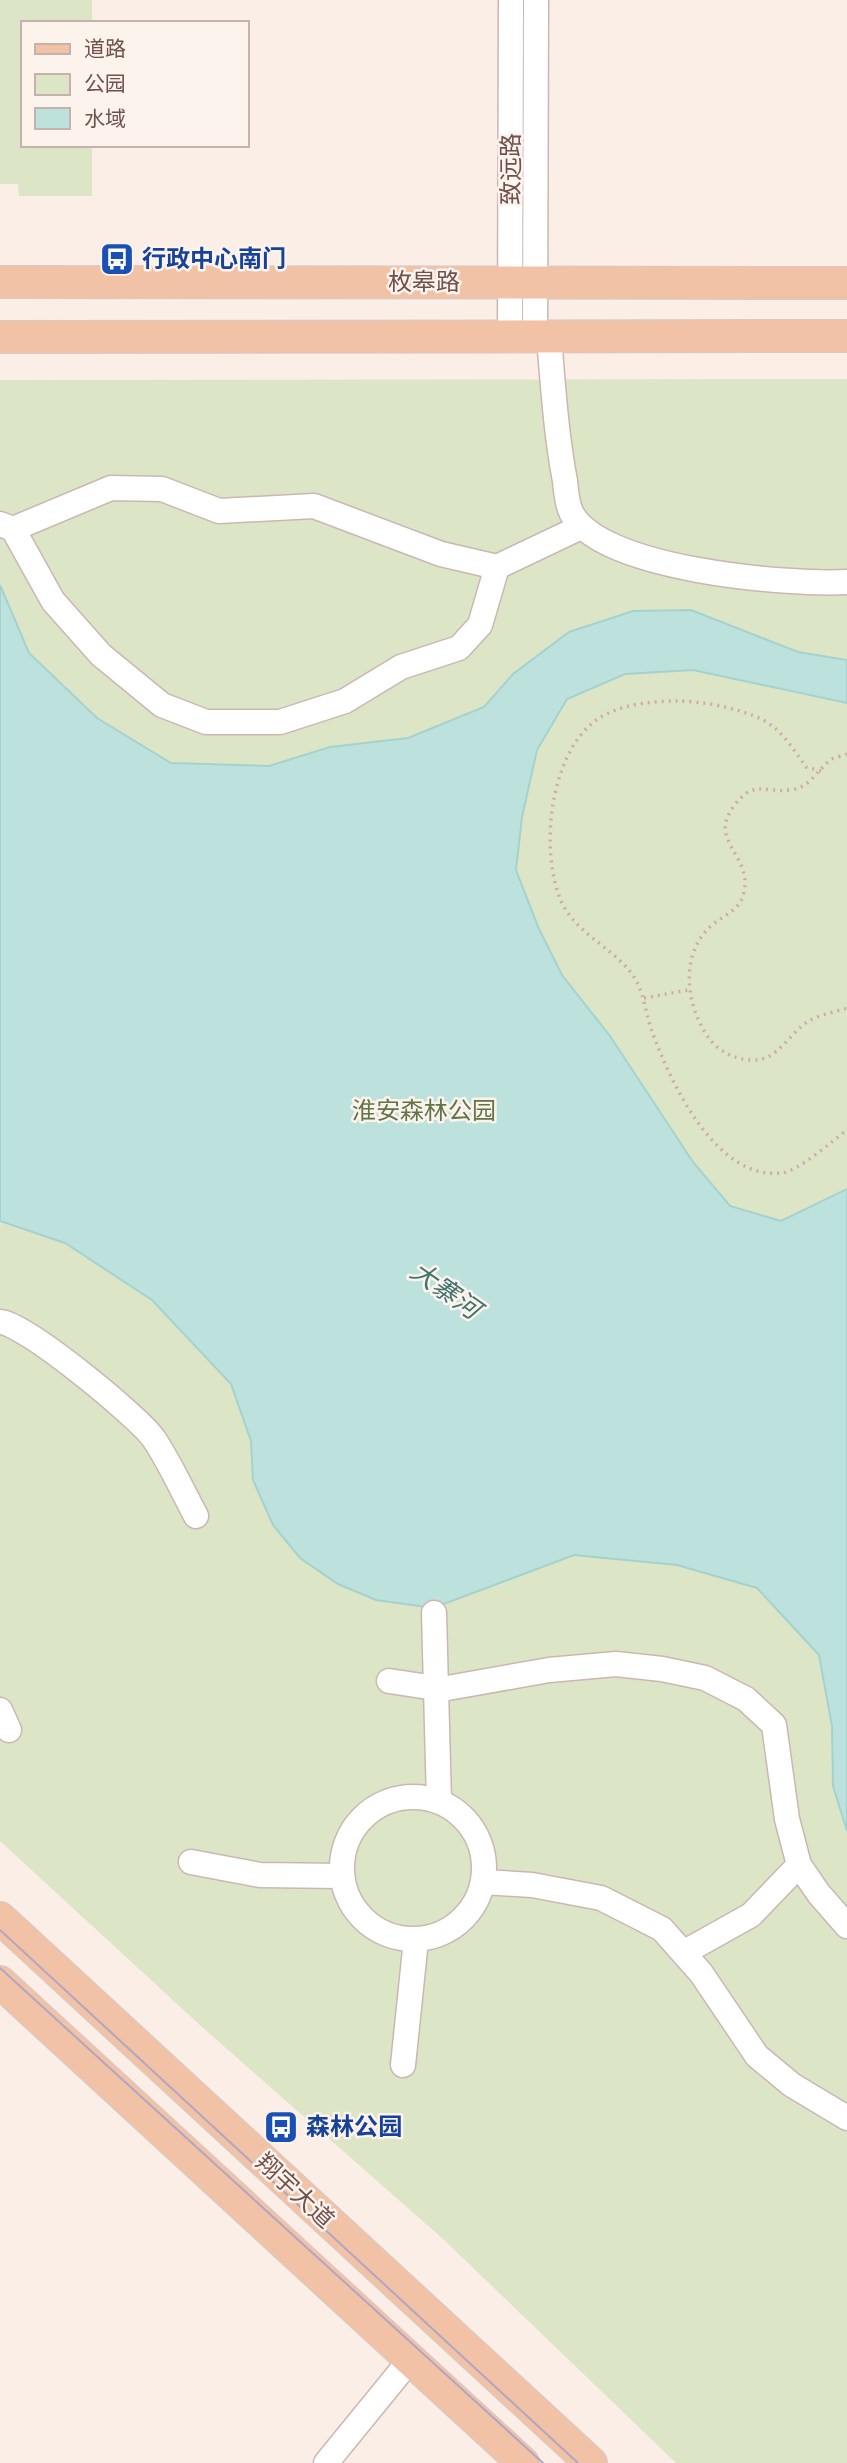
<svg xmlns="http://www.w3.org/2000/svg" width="847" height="2463" viewBox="0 0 847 2463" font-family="Signika,'Noto Sans SC',sans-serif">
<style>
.green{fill:#dce6c7}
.water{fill:#bde2dd;stroke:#a5d2ce;stroke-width:2}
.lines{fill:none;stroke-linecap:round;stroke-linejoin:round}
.minor-casing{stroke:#cdb6b1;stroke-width:27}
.major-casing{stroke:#d4cbca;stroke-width:34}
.path{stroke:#d1aaa5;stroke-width:3.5;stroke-dasharray:2 5;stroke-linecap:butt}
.minor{stroke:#fff;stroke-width:24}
.major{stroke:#f2c2a6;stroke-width:32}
.tram{stroke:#aea6c3;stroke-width:2}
.labels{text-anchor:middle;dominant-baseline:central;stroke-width:5;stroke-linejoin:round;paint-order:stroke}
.street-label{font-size:24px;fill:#71514e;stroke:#fdf3ed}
.transit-label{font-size:24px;font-weight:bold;fill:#164399;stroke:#fdf3ed;text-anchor:start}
.park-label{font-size:24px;fill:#617647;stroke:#fdf3ed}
.water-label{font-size:26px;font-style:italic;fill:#437570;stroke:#fdf3ed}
</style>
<rect width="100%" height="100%" fill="#faeee7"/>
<path class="green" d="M0,0H92V23H23V145H92V196H19L18,184H0Z
M847,379V2463H676L443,2239L202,2027L0,1841V380Z"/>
<path class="water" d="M0,585L29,653L97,718L171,763L269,766L330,747L408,738L484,707L513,674L569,632L633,611L691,610L798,652L847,660V703L693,670L625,674L567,699L537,750L522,817L516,870L539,929L562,975L610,1036L693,1162L730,1206L781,1221L847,1189V1831L833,1786L832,1726L819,1655L757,1588L677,1565L574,1555L433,1608L376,1600L338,1584L300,1558L273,1525L253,1480L251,1441L231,1384L152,1300L65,1243L0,1221Z"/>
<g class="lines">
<g class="minor-casing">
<path id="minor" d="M510,338L511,0
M535,338L536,0
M549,338C553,385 556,434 565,481C566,491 567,504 571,512C599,570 788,585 847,582
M0,524L13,529L111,488L162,489L219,511L314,506L441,554L497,567L581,527
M13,529L53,601L101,655L162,705L206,722H280L345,701L401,667L459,648L480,625L497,567
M0,1322C22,1321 139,1417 154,1439C170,1463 182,1490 196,1516
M434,1613L439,1802
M389,1681L442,1689L549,1670L616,1664L662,1669L705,1678L746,1699L774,1725L787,1819L799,1865L819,1894L847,1926
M0,1710L9,1730
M342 1868a71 71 0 1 1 142 0a71 71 0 1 1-142 0Z
M191,1862L260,1875L342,1876
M484,1882L532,1885L601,1898L662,1929L701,1973L757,2056L792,2085L847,2118
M683,1953L751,1915L799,1865
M403,2065L416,1940
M326,2463L410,2360"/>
</g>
<g class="major-casing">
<path id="major" d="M0,282L847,283
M0,337L847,336
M0,1918L591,2463
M0,1982L523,2463"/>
</g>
<path class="path" d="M847,754C843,756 836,757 832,759C817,769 811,788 790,790C764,793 754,779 734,806C707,841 752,854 744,892C740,911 725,914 712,925C682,951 685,996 702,1027C712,1047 729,1059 752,1060C778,1061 788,1035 807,1022C818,1015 835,1012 847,1008
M821,771L806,767C794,750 782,730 763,720C739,708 703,701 676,701C650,701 616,705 595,721C549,756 539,853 562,903C578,935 612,947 632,974C645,992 645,1014 653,1034C671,1083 716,1180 781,1173C798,1172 832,1141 847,1130
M644,998L688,990"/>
<use href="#minor" class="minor"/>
<use href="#major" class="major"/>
<path class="tram" d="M0,1930L578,2463
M0,1968L543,2463"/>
</g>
<defs>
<g id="bus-square" transform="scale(1.75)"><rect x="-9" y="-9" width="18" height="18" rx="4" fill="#1a4fb4" stroke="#fdf3ed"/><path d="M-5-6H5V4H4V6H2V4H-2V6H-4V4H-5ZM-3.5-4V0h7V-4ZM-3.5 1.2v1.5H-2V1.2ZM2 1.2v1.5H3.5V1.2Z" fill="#fff"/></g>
</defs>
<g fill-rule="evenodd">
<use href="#bus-square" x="117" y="259"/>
<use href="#bus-square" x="281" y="2127"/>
</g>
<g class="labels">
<g class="street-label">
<text transform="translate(511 169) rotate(-90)">致远路</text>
<text x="424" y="282">枚皋路</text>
<text transform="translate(295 2191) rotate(43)">翔宇大道</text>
</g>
<g class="transit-label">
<text x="142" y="259">行政中心南门</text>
<text x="306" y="2127">森林公园</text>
</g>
<g class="park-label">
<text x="424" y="1111">淮安森林公园</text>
</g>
<g class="water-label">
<text transform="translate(445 1291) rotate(35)">大寨河</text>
</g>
</g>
<rect x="21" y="21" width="228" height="126" fill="#fdf3ed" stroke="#c5b2ad" stroke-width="2"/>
<rect x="35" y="44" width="35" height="10" fill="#f2c2a6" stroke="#c5b2ad" stroke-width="2"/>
<text x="84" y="56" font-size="21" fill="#71514e">道路</text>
<rect x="35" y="74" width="35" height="21" fill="#dce6c7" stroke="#c5b2ad" stroke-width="2"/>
<text x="84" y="91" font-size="21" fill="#71514e">公园</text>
<rect x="35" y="108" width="35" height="21" fill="#bde2dd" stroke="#c5b2ad" stroke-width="2"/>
<text x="84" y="126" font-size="21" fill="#71514e">水域</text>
</svg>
